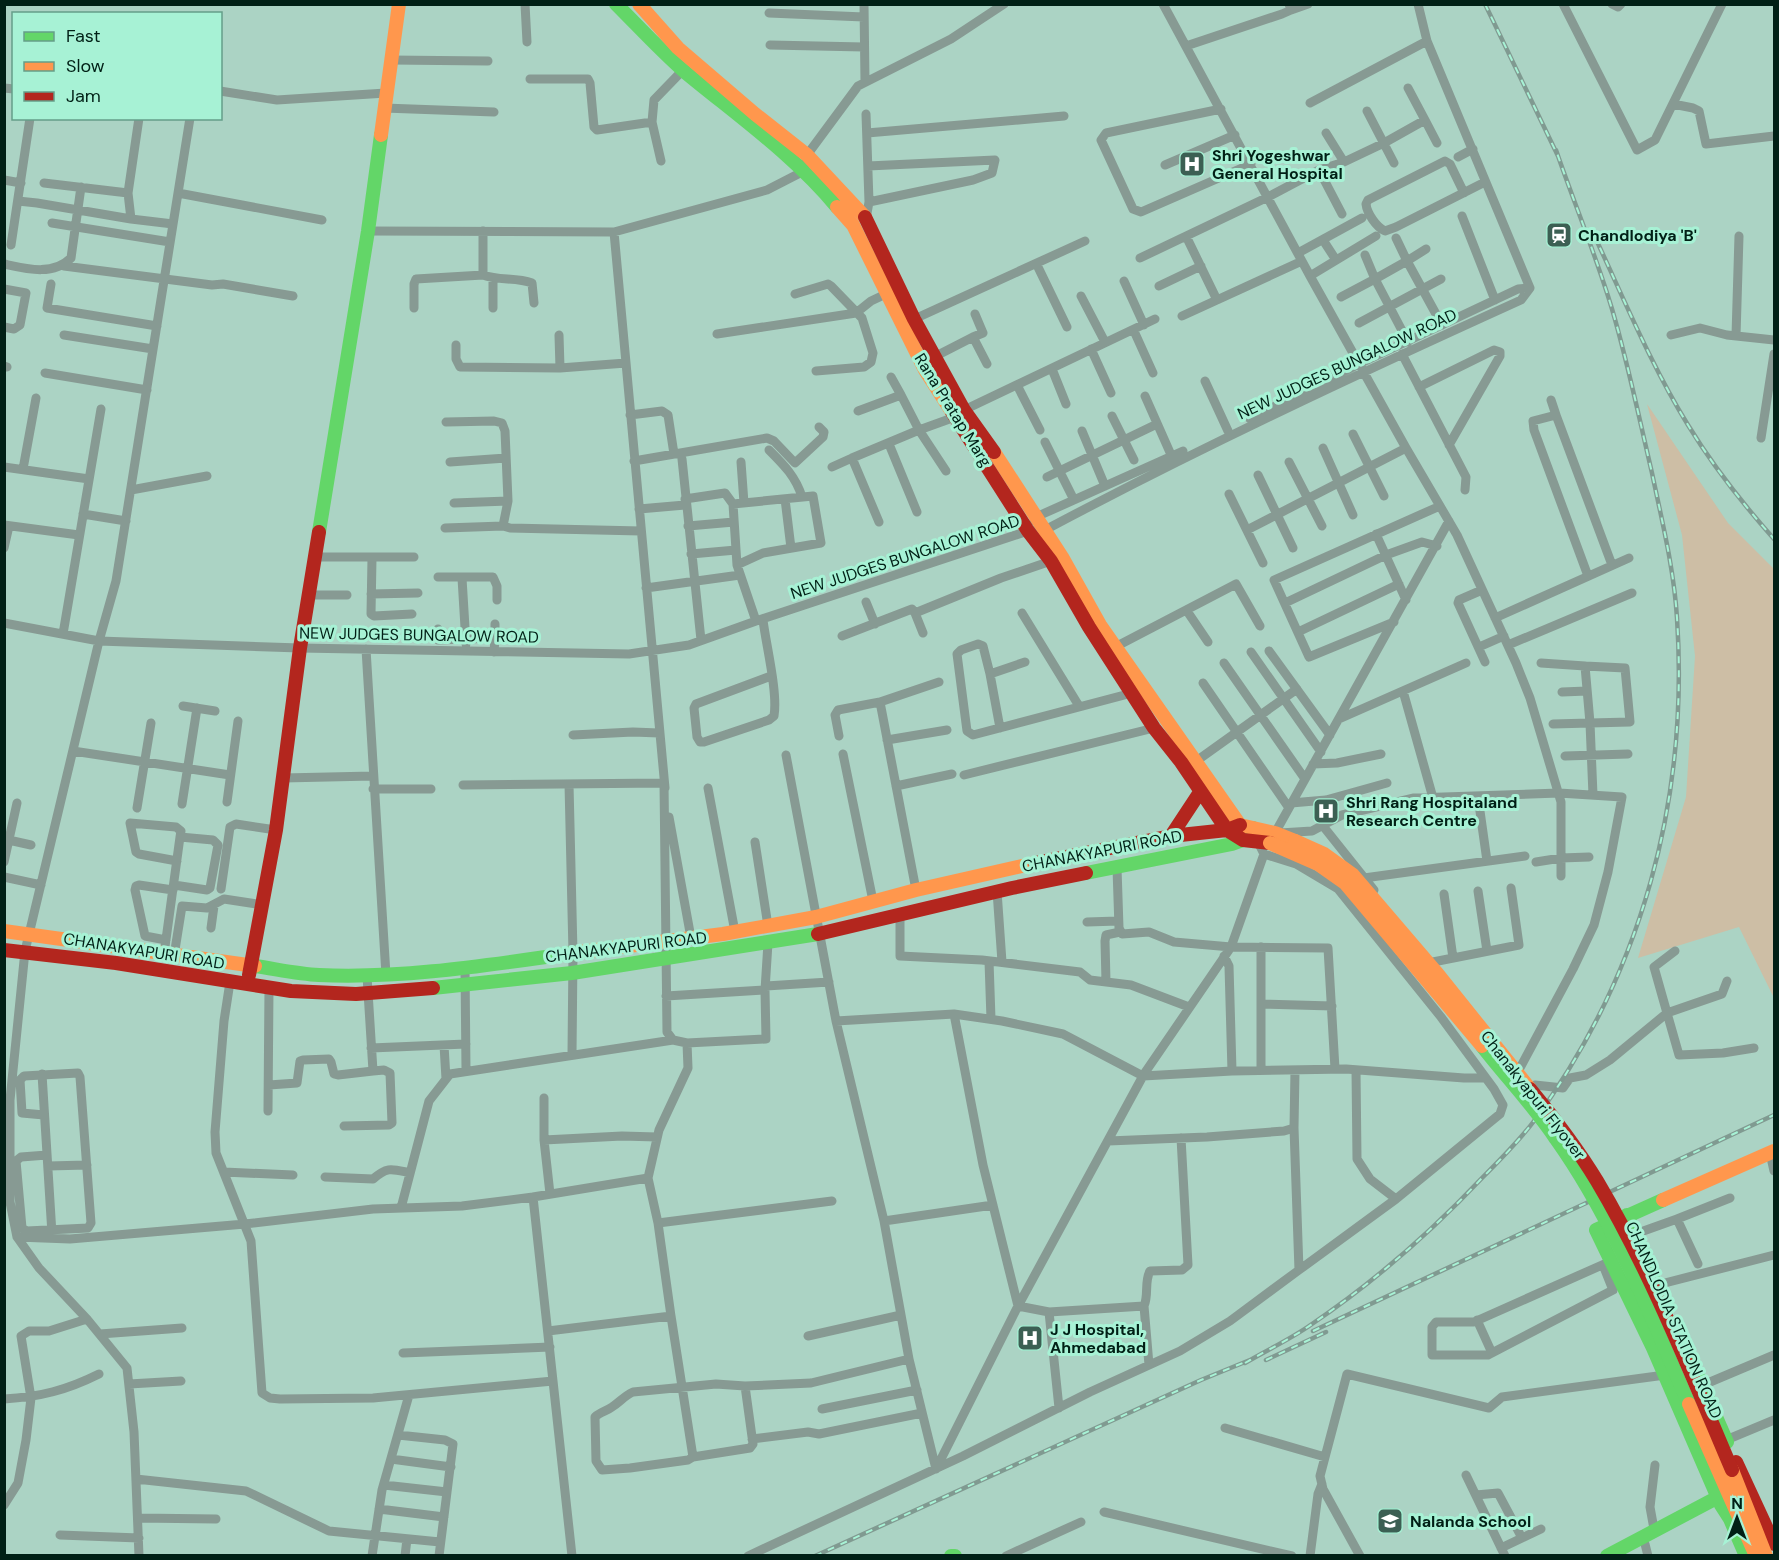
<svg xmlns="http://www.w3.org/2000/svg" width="1779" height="1560" viewBox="0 0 1779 1560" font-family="'DM Sans',sans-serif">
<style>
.green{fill:#cdbea5}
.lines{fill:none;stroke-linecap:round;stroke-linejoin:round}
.street{stroke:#879a93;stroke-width:9}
.fast{stroke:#63d668;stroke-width:14}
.slow{stroke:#ff974d;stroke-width:14}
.jam{stroke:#b3261e;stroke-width:14}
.rail-casing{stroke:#809a91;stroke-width:4.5}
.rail{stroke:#a7f2d5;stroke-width:2;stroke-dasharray:7;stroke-linecap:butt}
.fast-bridge{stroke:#63d668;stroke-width:14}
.slow-bridge{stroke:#ff974d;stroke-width:14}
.jam-bridge{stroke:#b3261e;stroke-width:14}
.labels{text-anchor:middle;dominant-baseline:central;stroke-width:6;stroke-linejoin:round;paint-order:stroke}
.poi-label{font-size:16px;font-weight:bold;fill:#012016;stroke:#a7f2d5;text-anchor:start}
.street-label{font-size:16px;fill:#012016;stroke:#a7f2d5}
</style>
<rect width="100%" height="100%" fill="#abd3c4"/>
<path class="green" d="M1647,404L1728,523L1774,569V998L1739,927L1638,958L1686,797L1695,656L1682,535Z"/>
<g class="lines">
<path class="street" d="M525,4L527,42
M864,4L865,82
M1163,4L1310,276L1406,448L1457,535L1516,663L1530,698L1561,802V876
M1418,4L1427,41L1530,288
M1563,4L1637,150L1655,140L1722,4
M1612,4L1618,7L1621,4
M1291,10L1308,4
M769,13L864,17
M770,45L864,47
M1186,46L1282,14L1291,10L1289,4
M390,60L488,61
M530,79H588L590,83L594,127L597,130L652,122
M4,88L14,89
M1408,88L1425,120
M220,91L277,100L386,93
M1310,103L1427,41
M1673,104L1693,108L1699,111L1706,144L1774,136
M384,108L494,112
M1221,109L1106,133L1101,140L1133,209L1141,212L1251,164
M1367,111L1394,163
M867,133L1064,116
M1326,133L1344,162
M1458,157L1473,149
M661,161L652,122L654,100L683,70
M1165,165L1235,135
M868,166L995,160L992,173L973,180L869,202
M1319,170L1342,214
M4,180L21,183
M44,183L128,193L139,118
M128,193L131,219L173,224
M178,193L322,220
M1464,193L1450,164L1445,161L1368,200L1366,204C1367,213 1376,227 1385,231L1396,227C1426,212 1455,197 1485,182
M18,201L37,203L131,219
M1462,216L1495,300
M866,219L869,202L866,114
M52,223L170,242
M368,231L614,232L767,190L804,171L807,155L858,86L951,39L1004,4
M483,231V275
M614,232L665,788
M1186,236L1217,300
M1396,238L1407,261L1426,249
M1323,240L1336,260
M11,245L30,118
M1298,253L1362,218
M1140,258L1268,197L1319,170L1344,162L1384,143L1425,120L1437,143
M4,264C27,269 53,276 71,258L81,187
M1037,265L1067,327
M64,266L212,285L223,284L293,296
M1310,276L1376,236
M493,278V308
M1124,281L1144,325
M51,284L47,308L157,326
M1159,286L1201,266
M4,289L26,293L20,325L14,329L4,327
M795,294L828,284L831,286L862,318L873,353L871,362L864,367L816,371
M1081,296L1105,342
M1341,297L1375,279L1365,255
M414,308V284L416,279L483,275C499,281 516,277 532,283L534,303
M1182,316L1302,261
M910,321L1085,241
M1359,323L1441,279
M1134,331L1153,373
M717,334L856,313L871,301L888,293
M64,335L153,349
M559,335L560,368
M1671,335L1700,328L1727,335L1774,340
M1736,336L1739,236
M973,337L983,333L975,314
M1408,342L1375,279L1407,261L1442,325
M456,345V359L460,367L560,368L626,363
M1091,349L1111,393
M1402,354L1466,477L1465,490
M934,357L973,337L987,364
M4,366L7,367
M1052,369L1066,404
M45,373L147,390
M891,377L901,395
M1205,381L1228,431
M1017,385L1040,430
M1419,387L1494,350L1500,352V356L1449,445
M1145,396L1172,457
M1551,400L1556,415
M964,410L1155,319
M858,411L901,395L919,430L852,458L879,522
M630,415L662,411L668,415L674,454
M1112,416L1134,460
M1250,419L1359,364L1518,289L1530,288
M446,422L494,421L502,423L505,431L508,501L503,526L510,528L641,531
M1082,431L1105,486
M1353,434L1384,496
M1761,438L1774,354
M1045,442L1074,500
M889,444L917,512
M1323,448L1353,515
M769,450C784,465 796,477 802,497
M682,459L701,640
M634,461L767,438L774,441L795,463L823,437L824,432L819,427
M450,462L506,458
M741,462L744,503
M1289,462L1322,526
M4,467L89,479
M832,467L852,458
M23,469L36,398
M946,471L919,430L955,417
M1258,475L1293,548
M1047,477L1157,424
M131,490L207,476
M1229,494L1263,563
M685,499L725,493L733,504
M785,499L791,548
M454,503L508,501
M639,509L685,505
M83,514L126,521
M1034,521L1036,517L1183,451
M4,525L79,535
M688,526L734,522
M445,528L503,526
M1247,530L1406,448
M1376,534L1406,600
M4,548L9,526
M691,554L736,550
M315,557H414
M372,558L371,614L374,616L412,614
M737,565L763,553L821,543L813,496L733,504L737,565L756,621
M1588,576L1534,430L1533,421L1556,415L1612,565
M438,577H493L497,586V600
M462,578L466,644
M646,588L740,575
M1482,590L1459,600L1458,603L1485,662
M371,594L418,593
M309,595H347
M866,602L875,624
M1285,603L1386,555L1422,542L1437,546
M1187,611L1208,642
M915,613L923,633
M1022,613L1079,706
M1495,618L1629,558
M763,620C766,645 778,692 774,716L769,720L704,742H700L697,737L694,708L696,704L771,676
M1394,622L1309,657L1274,580L1440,506
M4,623L99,641L300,648L629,654L689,645L756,621L1028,531L1045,530C1201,447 1360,373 1521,300L1530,288
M438,629V640L495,638L494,652
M1298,632L1399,584
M63,634L101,409
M842,636L912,609L915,613L1001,578L1051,561
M495,638V624
M1508,645L1632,593
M1117,646L1236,584L1260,626
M1479,647L1504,636
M366,649L386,975
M1269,651L1330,735
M1251,652L1321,752
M1025,662L990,674L983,646L978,644L961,650L957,654L967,731L973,735L1132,693
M1224,663L1305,779
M1541,663L1585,666L1590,723L1630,722L1625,668L1585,666
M990,674L1000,728
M1203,683L1289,808
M1403,691L1433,798
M1562,692L1587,691
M880,702L916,890
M183,706L215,711
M1339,719L1466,663
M1553,724L1590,723L1593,795
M573,735L633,732L659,733
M839,736L835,715L838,710L880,702L939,682
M887,740L947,730
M73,751L230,775
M843,754L873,901
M786,755L836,1021L884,1221L909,1359L936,1469
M1565,756L1628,754
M1195,762L1297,689
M1313,764L1337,763L1381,754
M964,775L1154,728
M283,778L373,776
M569,784L573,953L572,1055
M463,785L664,783L667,1032L673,1040L687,1043L688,1068L659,1130L648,1178L533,1197L553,1381
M896,786L952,774
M708,788L735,932
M373,789H431
M1478,797L1487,861
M227,802L238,721
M1291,803L1326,800L1387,783
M182,804L197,708
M137,808L151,723
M669,817L691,938
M1323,826L1374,890
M1275,833L1449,521
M1280,833L1312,831L1342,815L1414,798L1559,793L1622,797L1608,872L1594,925L1573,969L1520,1068
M4,839L31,845
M755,842L768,926
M4,862L17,803
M1536,862L1561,858L1589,857
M1117,868L1119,928L1122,934L1149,932L1174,942L1231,947L1328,948L1335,1069
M4,877L41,885
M1364,878L1525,856
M174,885L207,890L210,888L218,845L213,840L180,837
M221,889L230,827L236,824L276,830
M997,891L1002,962
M1478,891L1487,951
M1444,894L1453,958
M900,915V956L982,960L1080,972L1090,980L1131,985L1189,1007
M1087,922L1118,921
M211,928L214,906
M166,940L145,936L135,890L136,886L139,885L173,890
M1261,947V1070
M164,954L180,837L181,831L176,827L130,823L136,852L139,854L177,861
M174,956L182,906L207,908L224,899L263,905
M1224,956L1229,966L1232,1071
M989,961L991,1019
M1433,962L1519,945L1511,888
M465,968L466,1070
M1727,981L1722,994L1667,1013L1679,1055L1723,1053L1754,1048
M230,982L224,1021L215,1132L216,1153L251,1241L262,1393L270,1398L280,1399L373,1398L553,1381L572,1556
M1106,982L1105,941L1106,935L1120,932
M766,986L829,982
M666,996L765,990
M1261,1004L1332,1006
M954,1014L1002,1021L1063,1034L1143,1076L1232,1071L1346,1069L1464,1078H1486
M836,1021L954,1014L983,1165L1018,1306L1049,1312L1059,1408
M687,1043L766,1039L765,990L768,943
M444,1045L446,1079
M371,1048L466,1044
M1356,1070L1357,1159L1370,1179L1396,1199
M42,1074L52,1234
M269,1085L297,1083L300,1061L303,1060L329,1059L331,1062L334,1074L338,1075L373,1071L367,976
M1535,1085L1563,1088L1570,1078L1586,1075L1610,1060L1667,1013L1654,967L1675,951
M544,1098V1140L550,1194
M268,1111L269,988
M44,1115L22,1113L20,1080L24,1076L78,1073L80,1077L91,1223L88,1228L27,1231L22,1228L16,1161L21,1157L47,1155
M344,1126L389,1125L392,1123L390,1073L384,1070L373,1071
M1294,1128L1299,1270
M544,1140L622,1136L657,1137
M1108,1141L1207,1137L1284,1131L1294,1128L1295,1070
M1770,1153L1774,1171
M48,1166L87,1165
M224,1172L293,1175
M325,1177L373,1179C388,1166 392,1169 410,1173
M648,1178L658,1223L832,1201
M401,1208L429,1101L450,1074L673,1040
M884,1221L993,1205
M1635,1234L1677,1219
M17,1237L70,1239L245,1224L373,1209L462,1206L533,1197
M1698,1264L1677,1219L1730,1198
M1603,1265L1613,1290L1488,1355H1432V1327L1436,1322H1474L1611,1261
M1657,1285L1774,1255
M1144,1306L1149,1365
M1049,1312L1144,1306C1149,1295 1144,1282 1150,1271L1182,1270L1188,1265L1181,1138
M671,1316L693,1457
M1477,1320L1492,1353
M548,1331L671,1316L658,1223
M100,1334L182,1328
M808,1336L901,1315
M403,1353L550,1347
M129,1384L181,1381
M1703,1385L1774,1355
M745,1386L753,1444L750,1448L693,1457L688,1460L630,1468L602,1470L596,1461L595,1417C600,1412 607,1411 612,1407C620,1402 624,1396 633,1392L716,1384L745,1386L811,1383L909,1359
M4,1399C40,1397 67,1390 99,1374
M822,1409L917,1390
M1225,1428L1325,1457
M398,1435L445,1440L453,1444L439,1556
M752,1439L808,1432L819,1434L922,1413
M1726,1440L1774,1420
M391,1459L451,1467
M936,1469L1018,1306L1144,1074L1231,947L1264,854
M1466,1475L1505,1556
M136,1479L246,1491L329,1531L440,1542
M384,1485L447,1492
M1476,1495L1498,1493L1522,1538L1501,1548
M4,1505L18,1483L26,1440L31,1398L21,1336L29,1331H49L87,1319
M379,1509L444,1517
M1104,1512L1292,1556
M138,1518L216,1519
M1654,1529L1650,1507L1655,1465
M60,1535L139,1538
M1522,1538L1541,1529
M1645,1544L1648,1556
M139,1556L134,1432L127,1368L87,1319L39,1268L17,1237L10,1202V1100L25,951L99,641L116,581L190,118
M372,1556L382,1490L409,1395
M405,1556L407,1539
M748,1556L963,1456L1090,1392L1180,1351L1230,1321L1299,1270L1396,1199L1500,1114L1503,1105L1494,1089L1441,1017L1338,889L1296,864L1264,854L1258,842
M1006,1556L1081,1522
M1310,1556L1318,1494L1322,1484
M1360,1556L1323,1489L1320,1476L1347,1374L1489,1408L1502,1397L1665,1375"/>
<path class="fast" d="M616,4C639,27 661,51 685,72C737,115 794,155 837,207
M319,532L368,231L381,135
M1086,873L1232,844L1243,840L1253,828
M255,966C276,969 298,974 319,975C407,979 494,964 581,952
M433,988L572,973L818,934
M1663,1200L1596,1230L1653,1348L1721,1505L1730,1519L1746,1556
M1627,1215L1653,1275
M1684,1344L1727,1442
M951,1556H955
M1607,1556L1724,1494"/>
<path class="slow" d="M639,4L678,48L755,114L807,155L865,217
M381,135L399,4
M837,207L853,225L925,370L952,412
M994,452L1062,557L1100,625L1240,825L1275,833L1295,841
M4,931L255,966
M581,952L723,934L816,917L916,890L1035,863
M1663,1200L1774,1151"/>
<path class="jam" d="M865,217L914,319L964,410L994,452
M952,412L1028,531L1051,561L1089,627L1154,728L1181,762L1227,830L1243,840L1270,843
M1171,836L1200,792
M1035,863L1171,836L1227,830L1240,825
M818,934L1012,888L1086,873
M4,950L116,963L291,991L356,994L433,988
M249,975L276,830L300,648L319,532
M1736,1462L1774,1544"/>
<g class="rail-casing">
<path id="rail" d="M1485,4L1558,156
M1594,235C1624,299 1651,365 1688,425C1713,466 1743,504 1774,539
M1313,1331L1774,1115
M1266,1360L1326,1332
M1245,1363C1267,1350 1291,1339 1312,1324C1374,1282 1431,1232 1482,1178C1500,1160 1519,1141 1534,1121C1642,974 1689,799 1677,618C1674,569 1662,521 1652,473C1639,418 1628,363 1612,309C1596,255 1574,203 1556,150
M815,1556L1201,1380L1250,1360"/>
</g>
<use href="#rail" class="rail"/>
<path class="fast-bridge" d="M1482,1046C1506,1077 1534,1106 1556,1139C1613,1219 1650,1314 1689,1404"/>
<path class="slow-bridge" d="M1295,841L1324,854L1353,875L1436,972L1530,1089
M1270,843L1318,864L1345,883L1482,1046
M1689,1404L1756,1556
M1732,1470L1766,1556"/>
<path class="jam-bridge" d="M1530,1089C1554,1118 1577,1148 1597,1181C1650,1270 1691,1374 1732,1470"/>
</g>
<defs>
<g id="hospital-square" transform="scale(1.35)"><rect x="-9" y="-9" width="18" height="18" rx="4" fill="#3c5f53" stroke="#a7f2d5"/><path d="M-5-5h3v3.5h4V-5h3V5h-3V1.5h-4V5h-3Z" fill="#fff"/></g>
<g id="station-square" transform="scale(1.35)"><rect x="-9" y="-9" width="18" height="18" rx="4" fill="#3c5f53" stroke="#a7f2d5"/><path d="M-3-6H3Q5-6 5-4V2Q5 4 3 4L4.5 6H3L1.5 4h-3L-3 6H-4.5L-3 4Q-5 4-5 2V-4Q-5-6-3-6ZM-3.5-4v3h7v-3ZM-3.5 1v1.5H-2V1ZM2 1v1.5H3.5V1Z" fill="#fff"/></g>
<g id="school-square" transform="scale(1.35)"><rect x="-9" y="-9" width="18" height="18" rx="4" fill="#3c5f53" stroke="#a7f2d5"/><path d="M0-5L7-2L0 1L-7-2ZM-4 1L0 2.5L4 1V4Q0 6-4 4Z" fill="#fff"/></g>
</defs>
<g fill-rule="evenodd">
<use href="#hospital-square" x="1192" y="164"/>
<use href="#station-square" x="1559" y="235"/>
<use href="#hospital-square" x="1326" y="811"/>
<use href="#hospital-square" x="1030" y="1338"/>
<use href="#school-square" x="1390" y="1521"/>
</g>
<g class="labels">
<g class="poi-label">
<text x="1212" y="155">Shri Yogeshwar<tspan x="1212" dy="18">General Hospital</tspan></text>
<text x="1578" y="235">Chandlodiya 'B'</text>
<text x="1346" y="802">Shri Rang Hospitaland<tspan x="1346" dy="18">Research Centre</tspan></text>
<text x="1050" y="1329">J J Hospital,<tspan x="1050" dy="18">Ahmedabad</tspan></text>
<text x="1410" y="1521">Nalanda School</text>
</g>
<g class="street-label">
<text transform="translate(1347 364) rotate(-25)">NEW JUDGES BUNGALOW ROAD</text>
<text transform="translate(953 410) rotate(58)">Rana Pratap Marg</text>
<text transform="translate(905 557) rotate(-18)">NEW JUDGES BUNGALOW ROAD</text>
<text transform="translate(419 635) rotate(1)">NEW JUDGES BUNGALOW ROAD</text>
<text transform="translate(1102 851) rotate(-11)">CHANAKYAPURI ROAD</text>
<text transform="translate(626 947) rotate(-7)">CHANAKYAPURI ROAD</text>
<text transform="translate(144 951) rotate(9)">CHANAKYAPURI ROAD</text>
<text transform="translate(1533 1095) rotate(52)">Chanakyapuri Flyover</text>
<text transform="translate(1674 1320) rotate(66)">CHANDLODIA STATION ROAD</text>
</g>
</g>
<rect width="1779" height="1560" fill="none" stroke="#012016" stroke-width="12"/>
<rect x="12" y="12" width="210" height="108" fill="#a7f2d5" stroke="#659e89" stroke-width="1.5"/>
<rect x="24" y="32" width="30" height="9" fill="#63d668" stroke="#659e89" stroke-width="1.5"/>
<text x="66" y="42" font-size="18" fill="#012016">Fast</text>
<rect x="24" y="62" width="30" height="9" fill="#ff974d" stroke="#659e89" stroke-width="1.5"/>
<text x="66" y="72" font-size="18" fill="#012016">Slow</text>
<rect x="24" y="92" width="30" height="9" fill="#b3261e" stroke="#659e89" stroke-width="1.5"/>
<text x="66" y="102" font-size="18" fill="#012016">Jam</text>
<g transform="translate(1737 1518)" stroke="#a7f2d5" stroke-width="4.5" paint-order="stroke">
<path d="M0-4.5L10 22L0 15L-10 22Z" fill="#012016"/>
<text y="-9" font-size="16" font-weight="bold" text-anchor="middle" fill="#012016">N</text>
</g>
</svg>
